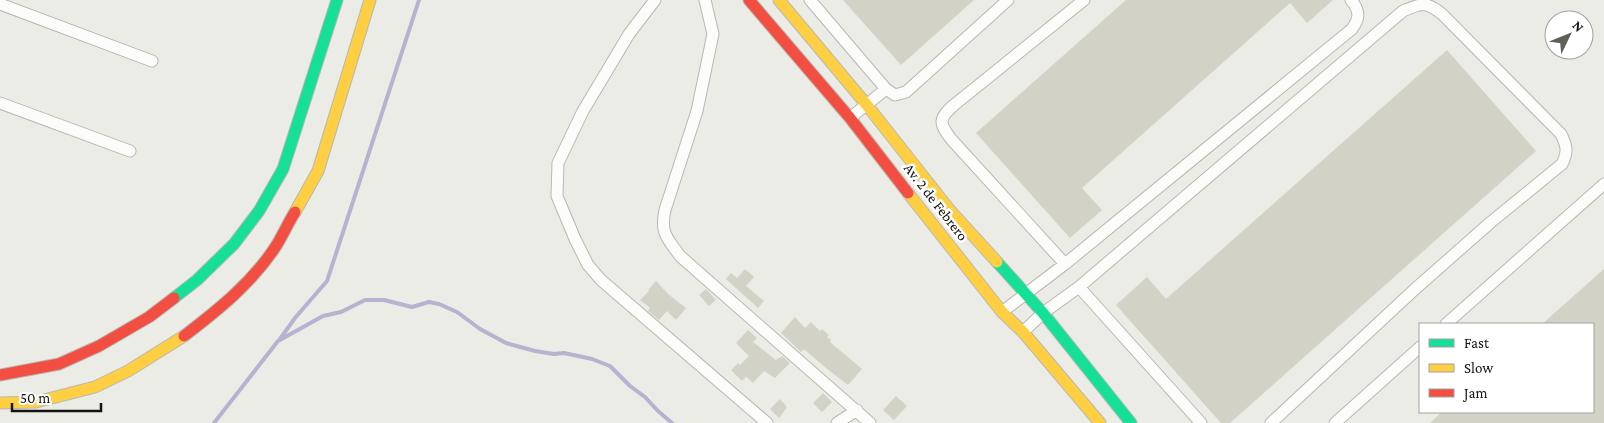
<svg xmlns="http://www.w3.org/2000/svg" width="1604" height="423" viewBox="0 0 1604 423" font-family="'Crimson Pro',serif">
<style>
.lines{fill:none;stroke-linecap:round;stroke-linejoin:round}
.stream{stroke:#b7b2d0;stroke-width:4}
.building{fill:#d2d2c6}
.street-casing{stroke:#b7b8b3;stroke-width:13}
.fast-casing{stroke:#b7b8b3;stroke-width:13}
.slow-casing{stroke:#b7b8b3;stroke-width:13}
.jam-casing{stroke:#b7b8b3;stroke-width:13}
.street{stroke:#fcfcfb;stroke-width:11}
.fast{stroke:#16e098;stroke-width:11}
.slow{stroke:#ffcf43;stroke-width:11}
.jam{stroke:#f24e42;stroke-width:11}
.labels{text-anchor:middle;dominant-baseline:central;stroke-width:5;stroke-linejoin:round;paint-order:stroke}
.street-label{font-size:15px;fill:#141410;stroke:#fff}
</style>
<rect width="100%" height="100%" fill="#ecece6"/>
<g class="lines">
<path class="stream" d="M280,339L295,318L327,281L419,0
M214,423L278,341L323,316L341,312L365,300H384L412,307L429,302L439,304L457,312L480,329L506,343L535,351L554,354L564,353L592,359L610,366L630,386L645,397L658,411L672,423"/>
</g>
<path class="building" d="M843,0H974L901,65Z
M1126,0H1333L1307,23L1290,3L1082,188L1102,210L1070,238L976,133Z
M1447,50L1536,151L1230,423H1221L1116,305L1147,277L1166,299Z
M745,269L754,277L746,286L764,301L758,308L726,279L731,273L737,278Z
M1604,269V423H1430L1442,412H1593V324H1542Z
M656,281L668,294L686,308L676,320L667,311L659,320L648,311L650,308L640,300L649,291L648,290Z
M706,289L716,300L709,306L699,295Z
M795,317L805,328L811,322L820,331L822,329L829,335L827,337L831,340L830,342L862,369L848,385L826,368L804,349L801,352L781,333Z
M748,330L757,338L753,342L776,360L782,356L790,363L775,378L764,371L753,383L746,377L742,381L731,370L738,363L740,365L749,356L736,343Z
M823,393L832,402L822,412L813,403Z
M896,396L907,406L894,420L883,410Z
M780,399L787,407L779,418L770,409Z"/>
<g class="lines">
<g class="street-casing">
<path id="street" d="M655,0L629,34L583,111L558,163L557,196L575,239L588,265L601,280L767,423
M705,0L713,34L697,111L665,210C660,233 667,238 680,256L870,423
M810,0L886,89L895,95L906,92L1008,0
M0,4L152,61
M0,103L130,151
M850,118L886,89
M1065,264L951,139C939,123 938,119 954,105L1084,0
M1079,287L1201,423
M1002,312L1065,264L1352,29C1360,18 1360,11 1351,0
M1446,324L1604,184
M1023,332L1043,313L1079,287L1403,11C1422,3 1426,1 1442,14L1561,134C1567,146 1568,152 1562,164L1491,222L1415,289L1271,423
M837,423L857,410
M1335,423L1420,347"/>
</g>
<g class="fast-casing">
<path id="fast" d="M997,262L1043,313L1131,423
M174,298L197,280L234,244L259,211L283,169L337,0"/>
</g>
<g class="slow-casing">
<path id="slow" d="M779,0L866,104L948,208L997,262
M908,193L1002,312L1023,332L1100,423
M295,212L318,171L370,0
M0,403L36,402L95,387L128,371L184,336"/>
</g>
<g class="jam-casing">
<path id="jam" d="M749,0L850,118L908,193
M184,336C218,310 252,283 276,246C283,235 288,223 295,212
M0,375L59,364L99,346L149,317L174,298"/>
</g>
<use href="#street" class="street"/>
<use href="#fast" class="fast"/>
<use href="#slow" class="slow"/>
<use href="#jam" class="jam"/>
</g>
<g class="labels">
<g class="street-label">
<text transform="translate(936 202) rotate(52)">Av. 2 de Febrero</text>
</g>
</g>
<rect x="1419" y="323" width="175" height="90" fill="#ffffff" stroke="#a1a19f"/>
<rect x="1429" y="339" width="25" height="8" fill="#16e098" stroke="#a1a19f"/>
<text x="1464" y="348" font-size="15" fill="#141410">Fast</text>
<rect x="1429" y="364" width="25" height="8" fill="#ffcf43" stroke="#a1a19f"/>
<text x="1464" y="373" font-size="15" fill="#141410">Slow</text>
<rect x="1429" y="389" width="25" height="8" fill="#f24e42" stroke="#a1a19f"/>
<text x="1464" y="398" font-size="15" fill="#141410">Jam</text>
<g transform="translate(1569 35) rotate(47)"><circle r="24" fill="#ffffff" stroke="#a1a19f"/>
<path d="M0-4L9 19L0 12L-9 19Z" fill="#60605b"/>
<text y="-8" font-size="14" font-weight="bold" text-anchor="middle" fill="#141410">N</text>
</g>
<path d="M12 403v8h89v-8" fill="none" stroke="#141410" stroke-width="2.5"/>
<text x="20" y="403" font-size="15" fill="#141410" stroke="#ffffff" stroke-width="4" paint-order="stroke">50 m</text>
</svg>
